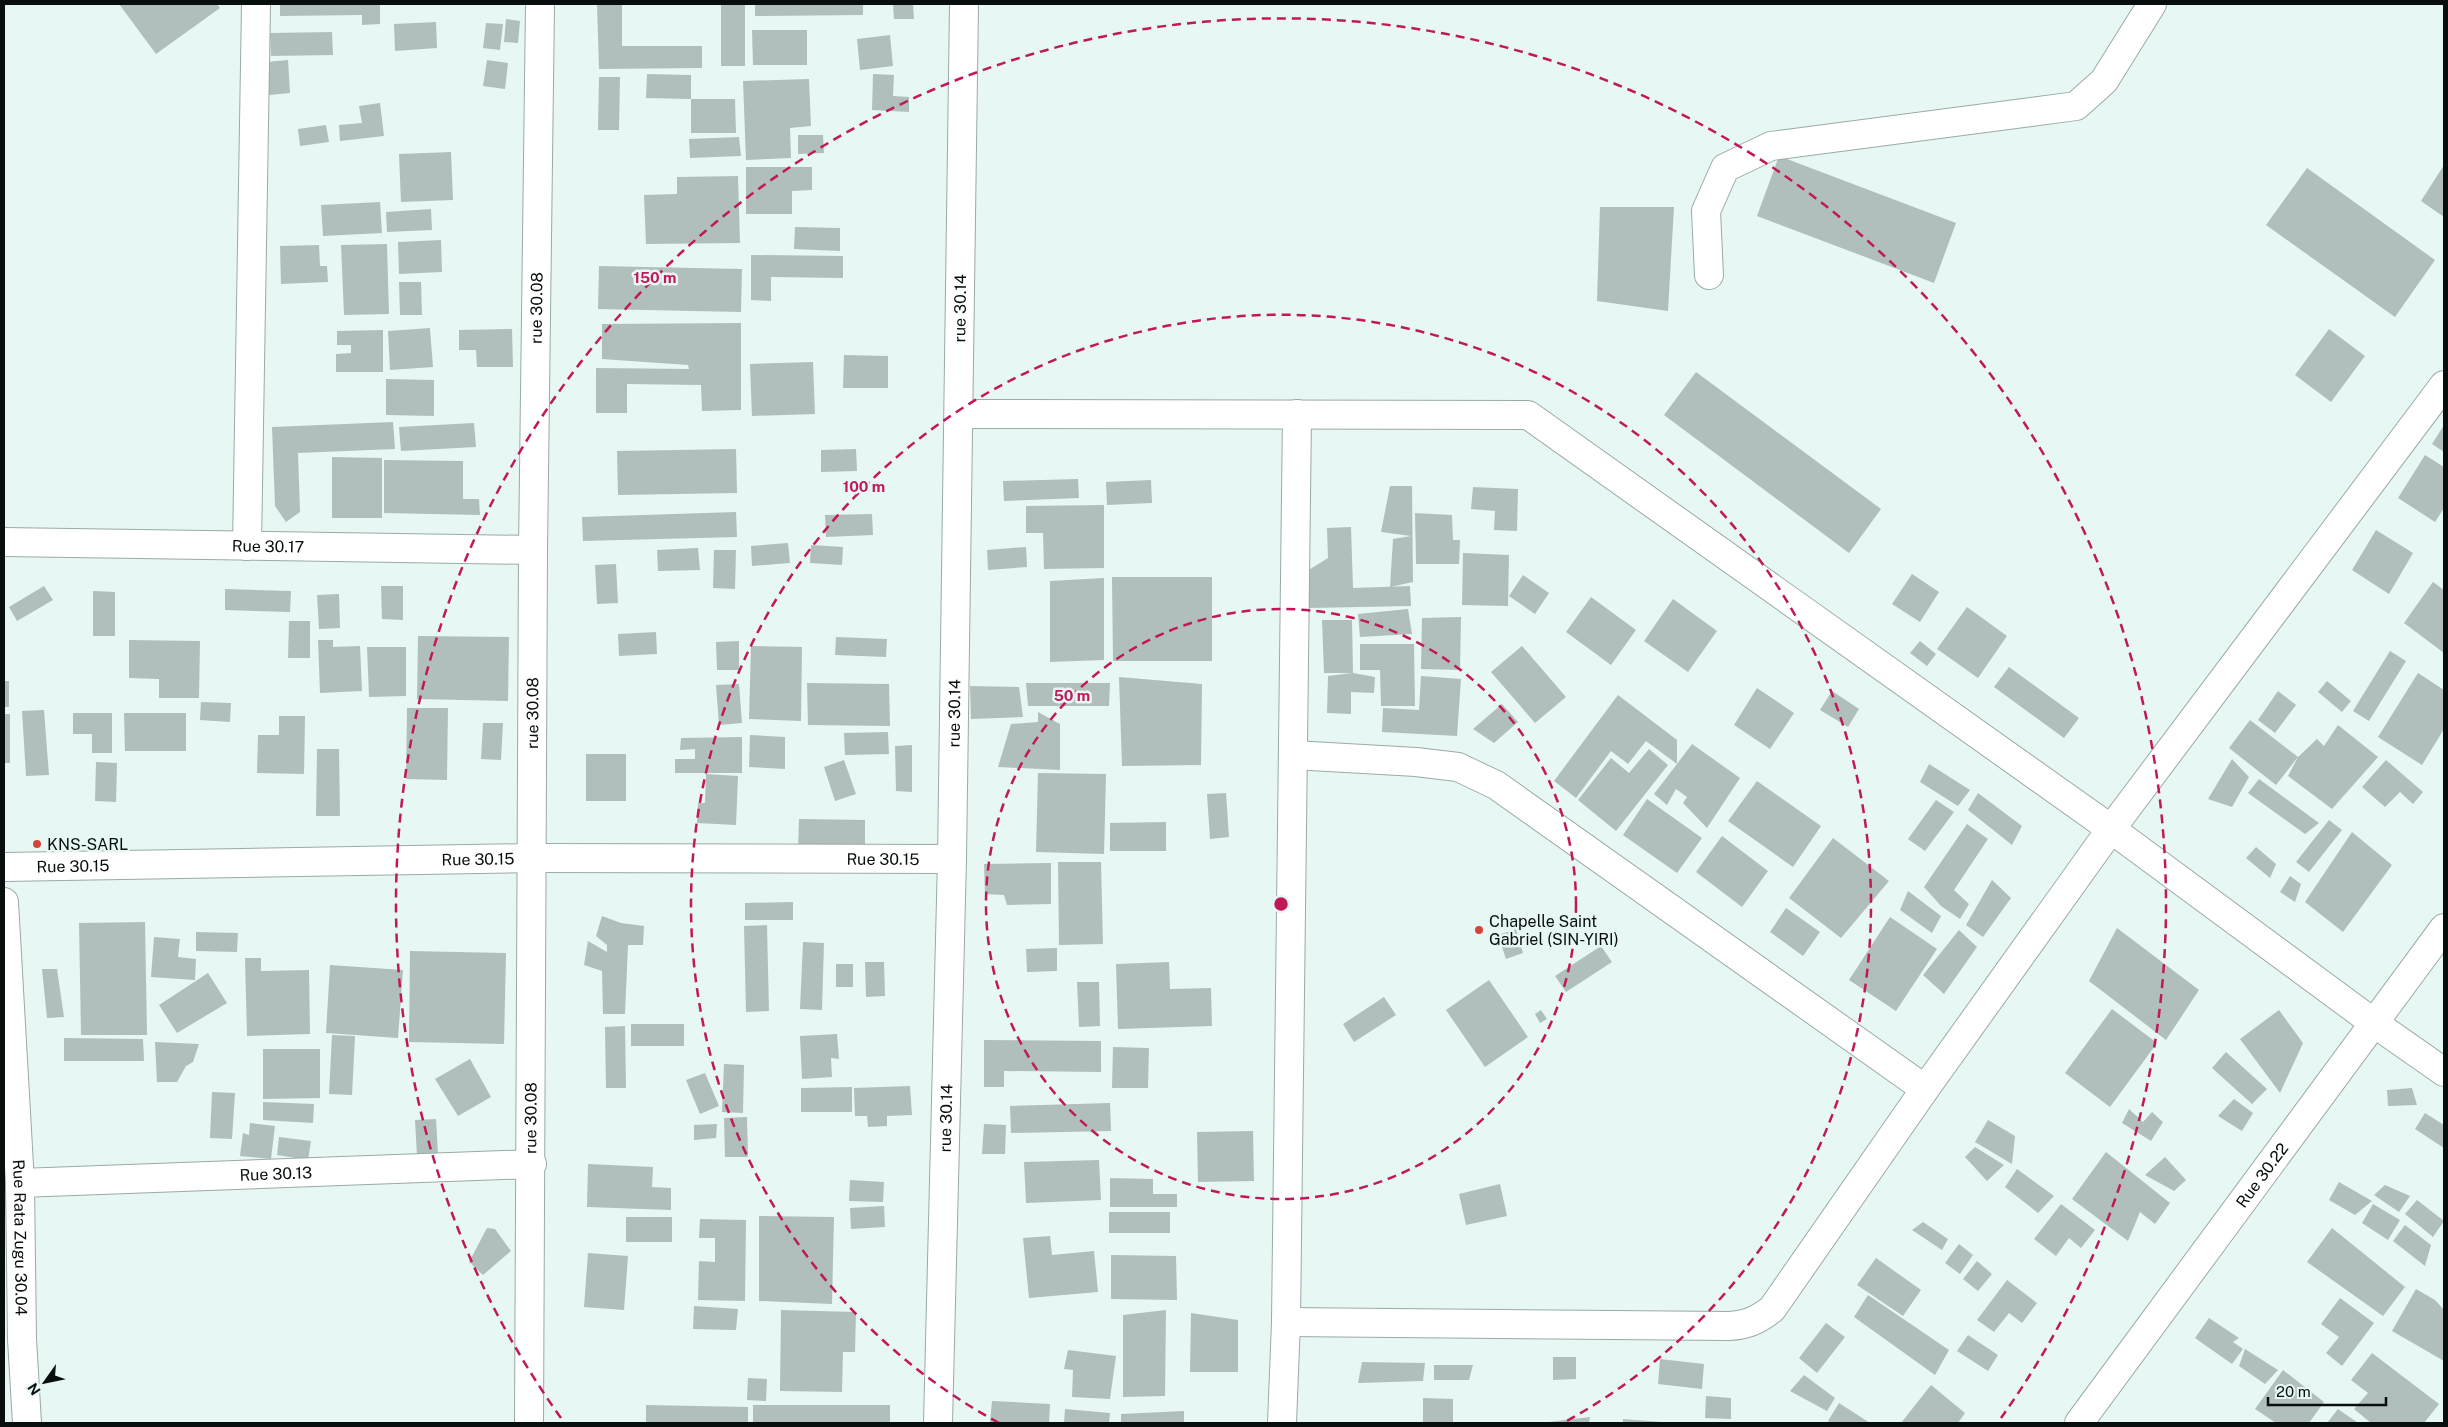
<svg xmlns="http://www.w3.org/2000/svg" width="2448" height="1427" viewBox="0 0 2448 1427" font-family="'Public Sans',sans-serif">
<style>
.building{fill:#b0bfbc}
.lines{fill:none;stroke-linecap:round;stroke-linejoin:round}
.street-casing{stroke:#9aaaa6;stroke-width:30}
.street{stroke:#fff;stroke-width:28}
.ring{fill:none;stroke:#c2185b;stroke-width:2.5;stroke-dasharray:9 6}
.poi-dot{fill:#d3453a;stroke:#e7f7f4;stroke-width:2}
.labels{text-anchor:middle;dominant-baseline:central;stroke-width:5;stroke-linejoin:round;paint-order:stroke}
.street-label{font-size:16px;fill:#080e0d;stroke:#e7f7f4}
.poi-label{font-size:16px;fill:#080e0d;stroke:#e7f7f4;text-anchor:start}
.centre{fill:#c2185b;stroke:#e7f7f4;stroke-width:2.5}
.ring-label{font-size:15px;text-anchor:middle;font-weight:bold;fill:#c2185b;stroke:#e7f7f4;stroke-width:5;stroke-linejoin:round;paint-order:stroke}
</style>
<rect width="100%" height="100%" fill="#e7f7f4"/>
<path class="building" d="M119,4H217L220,8L156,54Z
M280,4H380V24L362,25V15L280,16Z
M597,4H622V46H702V68L599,69Z
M721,4H745V66H721Z
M755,4H863V15L755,16Z
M893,4H913L914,19H894Z
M506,19L520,21L518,43L504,42Z
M436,22L437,48L395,51L394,24Z
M486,23L503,24L500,50L483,48Z
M752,30H807V65H753Z
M332,32L333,55L271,56L270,33Z
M890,35L893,66L860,70L857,39Z
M288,60L290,93L269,95L267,62Z
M487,60L508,63L505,89L483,86Z
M647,74L691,75V99H735L736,133H691V99L646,98Z
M873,74L894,75L893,96L909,97V112L872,110Z
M599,77H620L619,130H598Z
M809,79L811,126L790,128L791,158L746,160L743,81Z
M380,103L384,136L340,141L339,125L362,123L359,106Z
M326,125L329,142L300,146L298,129Z
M798,135H823L824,153L798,154Z
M739,137L741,156L690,158L689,139Z
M451,152L453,200L401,202L399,154Z
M1779,156L1956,223L1934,283L1757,216Z
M2444,165V217L2421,201Z
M746,167H812V190L792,191V214H746Z
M2307,168L2435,260L2395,317L2266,225Z
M738,176L740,243L646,244L644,195L677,194V177Z
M380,202L382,233L323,236L321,205Z
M1600,207H1674L1668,311L1597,301Z
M431,209L432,230L387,232L386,212Z
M795,227L840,228V251L794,249Z
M441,240L442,272L399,274L398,242Z
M387,244L389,314L344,315L341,245Z
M319,245L320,266H327L328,282L281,284L280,246Z
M751,255L843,256V278L771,277V301L751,300Z
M599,266L742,269L741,312L598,309Z
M399,282H421L422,315H400Z
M741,323V410L702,411L701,385L627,384V413H596V368L689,369L688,365L602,359V324Z
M430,328L433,367L390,370L388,331Z
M512,329L513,367H477L476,350H459V330Z
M2329,329L2365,356L2331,402L2295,375Z
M383,330V372H336V354L351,353V345H337V331Z
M844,355L888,356V388H843Z
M813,362L815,414L752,416L750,364Z
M1696,372L1881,509L1849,553L1664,415Z
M386,379L434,380V416L386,415Z
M393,422L395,449L298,453L300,512L286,522L275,506L272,427Z
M474,423L476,447L401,451L399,427Z
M2444,425V452L2432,444Z
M736,449L737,493L618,495L617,451Z
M856,449L857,471L821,472V450Z
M2425,455L2444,467V508L2435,522L2398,498Z
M332,457L382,458V518H332Z
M384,460L463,461V499H479L480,515L384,513Z
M1078,479L1079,498L1004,501L1003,481Z
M1151,480L1152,503L1107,505L1106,482Z
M1390,486H1412L1413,582L1390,587L1393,539L1411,536L1381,532Z
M1473,487L1518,489L1517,531L1494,530L1495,511L1471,509Z
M1104,505V568L1044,569L1043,533H1026V506Z
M736,512L737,537L583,541L582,517Z
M1415,513L1452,515L1453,540H1460L1459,564H1416Z
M872,514L873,535L826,537L825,515Z
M1351,527L1353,588L1410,586L1411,606L1308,608L1307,571L1328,558L1327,528Z
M2376,530L2413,553L2389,594L2352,570Z
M788,543L790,563L752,566L751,546Z
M811,545L843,547L842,565L810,563Z
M1026,547L1027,567L988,570L987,550Z
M698,548L700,570L658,571L657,550Z
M714,550H736L735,589L713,588Z
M1463,553L1509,555L1508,606L1462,605Z
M616,564L618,603L597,604L595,565Z
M1912,574L1939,592L1920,622L1892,604Z
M1523,575L1549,593L1535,614L1509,596Z
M1112,577H1212V661H1113Z
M1104,578V660L1050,662V581Z
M2433,582L2444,590V653L2404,623Z
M44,586L53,600L17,621L9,607Z
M381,586H403V620L382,619Z
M225,589L291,591L290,612L225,610Z
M93,591L115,592V636H93Z
M339,594L340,628L319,629L317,595Z
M1591,597L1636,630L1611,665L1566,632Z
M1673,599L1717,631L1688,672L1644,641Z
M1967,607L2007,636L1978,678L1937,649Z
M1408,609L1412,634L1360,637L1358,614Z
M1461,617L1460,670L1421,669L1422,618Z
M1322,620H1352L1353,673L1375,677L1374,693L1351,692V714L1327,713L1328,676L1352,673H1324Z
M289,621H310V658H288Z
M656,632L657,654L619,656L618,634Z
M418,636L509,637L508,701L417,699Z
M836,637L887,639L886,657L835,655Z
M129,640L200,641L199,698H159V679L129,678Z
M318,640H333V647L360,646L362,691L320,693Z
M739,641V670H717L716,642Z
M1920,641L1936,654L1927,666L1910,653Z
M1360,644H1414L1415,706H1381L1380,670H1360Z
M751,646L802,647L801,721L749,719Z
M1522,646L1566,697L1535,723L1491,672Z
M367,647H406V696L369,697Z
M2390,651L2406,661L2369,721L2353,711Z
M2009,667L2079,718L2064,738L1994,687Z
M2418,673L2444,690V729L2422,765L2378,737Z
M1421,676L1461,679L1457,736L1382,732L1383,708L1419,710Z
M1119,677L1202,684L1201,765L1122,766Z
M4,681H9V707H4Z
M2327,681L2351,701L2342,712L2318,692Z
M807,683L889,684L890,726L808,725Z
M1026,683H1110L1109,706H1028Z
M739,684L742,723L719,725L716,685Z
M970,686L1019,687L1023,717L971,719Z
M1757,688L1794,713L1770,749L1734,725Z
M1832,691L1859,709L1848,727L1820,710Z
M2278,691L2296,705L2275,733L2258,720Z
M1618,695L1677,740V764L1692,744L1740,778L1707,828L1683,803L1687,797L1676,789L1667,805L1654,794L1677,764L1646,741L1628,764L1611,751L1576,798L1554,781Z
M201,702L231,703L230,722L200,720Z
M1502,704L1518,722L1494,743L1473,729Z
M407,708H448L447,780L406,779Z
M44,710L49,775L26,776L22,711Z
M1038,712L1060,724V770L998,767L1011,724L1038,722Z
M73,713H112V753H92V734H73Z
M124,713H186V751H125Z
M4,714H10V763H4Z
M279,716H305L304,774L257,773L258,735H279Z
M2250,720L2298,757L2276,785L2229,748Z
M483,723H503L501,760L481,759Z
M2338,725L2378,757L2332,809L2288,776L2298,757L2317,739L2324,746Z
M888,732L889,754L845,755L844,733Z
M750,735L785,737V769L749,767Z
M742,737V773H675V759H695V749L680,750L681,738Z
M912,745V792L896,791L895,746Z
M317,749H339L340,816H316Z
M1649,749L1668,765L1616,831L1578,800L1611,758L1629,773Z
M586,754H626V801H586Z
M2232,759L2249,777L2232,807L2208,799Z
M844,760L856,794L835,801L824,767Z
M2386,760L2423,792L2413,804L2400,792L2385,807L2362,787Z
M96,762L117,763L116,802L95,801Z
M1929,764L1970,790L1958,806L1920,782Z
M1038,773L1106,774L1104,854L1036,852Z
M706,774L738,776L736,825L697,823L698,803H705Z
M2259,779L2319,823L2305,834L2248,793Z
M1757,781L1821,826L1793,867L1728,821Z
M1226,793L1229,837L1210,839L1207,794Z
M1978,793L2022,826L2012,845L1968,810Z
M1647,799L1702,838L1677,873L1623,835Z
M1936,800L1954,812L1925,851L1908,839Z
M799,819L865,820V850L798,849Z
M2329,820L2342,830L2309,872L2296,862Z
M1166,822V851H1110V823Z
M1967,824L1988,839L1954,890L1969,904L1960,919L1941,906L1924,887Z
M2352,832L2392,865L2343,932L2305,902Z
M1722,836L1768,871L1742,907L1696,872Z
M1833,838L1889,881L1841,938L1789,898Z
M2256,847L2276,864L2270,878L2246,858Z
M1058,862H1101L1103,944L1059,945Z
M1051,863V904L1007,905L1004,895L985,894L984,864Z
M2290,876L2301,884L2295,902L2280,892Z
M1992,880L2011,898L1983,937L1966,925Z
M1908,891L1941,916L1932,933L1900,910Z
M793,902V920H745V903Z
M1786,908L1820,932L1803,956L1770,932Z
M602,916L621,923L644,926L643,945H628L625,1014H603L602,971L584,965L588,941L607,952V945L596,936Z
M1890,917L1937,949L1896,1011L1849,980Z
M145,922L147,1035H81L79,923Z
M767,925L769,1011L746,1012L744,926Z
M2117,928L2199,990L2166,1040L2089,981Z
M1516,929L1523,953L1506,959L1498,935Z
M1959,930L1977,947L1944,994L1923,975Z
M196,932L238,933L237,952L196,951Z
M154,937L180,939L178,957L196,959L195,980L151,977Z
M803,942L824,943L822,1010L800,1009Z
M1601,946L1612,962L1566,992L1555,976Z
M1057,948V971L1027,972L1026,949Z
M410,951L506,953L504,1044L409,1042Z
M245,958H261V971L309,970L310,1034L247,1036Z
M865,962H884L885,996L866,997Z
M1169,962L1170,989L1211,988L1212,1026L1118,1029L1116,964Z
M836,964H853V987H836Z
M330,965L403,970L398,1038L326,1033Z
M42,969H57L64,1017L47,1018Z
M208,973L227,1003L177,1033L159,1005Z
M1489,980L1528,1037L1485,1067L1446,1010Z
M1077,982H1099L1100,1026L1079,1027Z
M1384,997L1396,1015L1354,1042L1343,1024Z
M2112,1009L2157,1043L2110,1107L2065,1073Z
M1541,1010L1547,1019L1540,1023L1535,1014Z
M2279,1010L2303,1043L2280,1093L2240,1039Z
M631,1024H684V1046H631Z
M625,1026L626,1088H606L605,1027Z
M837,1034L839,1059L831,1058L832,1077L802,1079L800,1036Z
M332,1035L355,1036L352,1095L329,1094Z
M64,1038L143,1039L144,1061H64Z
M984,1040L1101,1041V1072L1004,1071V1087H984Z
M155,1042L199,1044L193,1062L186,1066L177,1082H157Z
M1113,1047L1149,1048L1148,1088H1112Z
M263,1049H320V1098L263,1099Z
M2226,1052L2267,1089L2252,1104L2212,1068Z
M470,1059L491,1097L458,1116L435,1079Z
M724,1064L744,1065L743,1113L722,1112Z
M705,1073L719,1106L700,1114L686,1080Z
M910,1086L912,1115L887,1116V1126L868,1127L867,1116H855L854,1088Z
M852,1087V1112H801V1088Z
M2412,1088L2417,1105L2388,1106L2387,1090Z
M212,1092L235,1093L232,1139L210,1138Z
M2234,1099L2253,1113L2242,1131L2218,1116Z
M263,1102L314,1104L313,1123L263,1120Z
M1110,1103L1111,1131L1011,1133L1010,1106Z
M2129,1109L2143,1122L2152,1112L2163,1122L2151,1141L2122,1123Z
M2425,1113L2444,1125V1148L2415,1129Z
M747,1117L748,1157H725L724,1118Z
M436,1119L438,1154L417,1156L415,1120Z
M1988,1120L2015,1136L2012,1164L1975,1142Z
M250,1123L275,1126L271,1159L240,1156L243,1133L249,1135Z
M717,1124L716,1138L694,1140V1125Z
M984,1124L1006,1125L1005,1154H982Z
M1253,1131L1254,1181L1198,1182L1197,1132Z
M279,1137L311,1141L308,1160L277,1155Z
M1975,1147L2004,1165L1987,1181L1965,1157Z
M2106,1152L2170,1203L2155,1224L2140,1212L2128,1241L2072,1199Z
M2165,1157L2186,1180L2174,1191L2145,1175Z
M1099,1160L1101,1200L1026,1203L1024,1162Z
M588,1164L653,1167L652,1187L671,1188V1210L587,1207Z
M2017,1169L2054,1196L2038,1213L2005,1187Z
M1110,1178L1153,1179V1194H1177V1207H1110Z
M850,1180L884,1182L883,1202L849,1201Z
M2339,1182L2372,1201L2355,1215L2329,1200Z
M1500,1184L1507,1216L1466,1225L1459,1194Z
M2385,1185L2410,1196L2399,1212L2374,1195Z
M2417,1200L2444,1221L2433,1237L2405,1214Z
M2061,1204L2095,1230L2081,1248L2069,1238L2056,1256L2034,1239Z
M2373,1204L2400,1220L2388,1240L2362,1223Z
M884,1206L885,1227L851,1229L850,1208Z
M1109,1212H1170V1233H1109Z
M759,1216L834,1217L832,1304L759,1301Z
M626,1217H672V1242H626Z
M700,1219L746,1220L745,1301L698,1300L699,1261L715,1262V1238H699Z
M1923,1222L1948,1239L1942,1250L1912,1230Z
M2405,1225L2431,1245L2425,1266L2393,1241Z
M487,1228L495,1229L511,1251L483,1275L469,1262Z
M2332,1228L2405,1287L2383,1316L2307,1262Z
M1050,1236L1052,1255L1094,1251L1098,1292L1029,1298L1023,1238Z
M1959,1244L1973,1255L1960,1274L1945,1263Z
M588,1253L628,1256L624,1310L584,1307Z
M1111,1255L1176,1256L1177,1300L1111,1299Z
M1876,1258L1921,1290L1903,1316L1857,1285Z
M1977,1261L1992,1274L1978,1291L1963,1279Z
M2007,1280L2037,1303L2022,1323L2009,1313L1994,1332L1977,1320Z
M2416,1289L2435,1300L2444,1310V1361L2392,1331Z
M1868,1295L1949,1350L1935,1375L1854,1317Z
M2340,1298L2374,1323L2342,1366L2326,1353L2339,1337L2321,1324Z
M694,1306L738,1309L736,1330L693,1329Z
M781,1310L856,1312L855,1352H843L842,1392L780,1391Z
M1166,1310L1165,1396L1123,1397V1315Z
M1191,1313L1238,1320V1372H1190Z
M2209,1318L2239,1338L2233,1342L2243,1349L2232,1364L2195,1338Z
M1826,1323L1845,1337L1817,1373L1799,1358Z
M1968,1335L1998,1355L1988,1371L1957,1351Z
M2245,1349L2278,1370L2265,1384L2239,1366Z
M1068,1350L1116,1356L1110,1399L1072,1397L1073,1370L1064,1369Z
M2372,1353L2439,1404L2424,1423H2371L2354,1409L2368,1393L2351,1380Z
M1553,1357H1576V1379L1553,1380Z
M1660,1359L1704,1364L1702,1389L1658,1384Z
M1362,1362L1425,1363L1423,1381L1358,1383Z
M1434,1365H1473L1469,1380H1434Z
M2283,1370L2324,1402L2309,1423H2276L2255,1409Z
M1804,1375L1835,1398L1827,1411L1790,1391Z
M748,1378L767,1379L766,1401L747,1400Z
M1931,1385L1965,1413L1958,1423H1901Z
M1706,1396L1731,1398V1419L1705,1418Z
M1423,1398L1453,1399V1423H1423Z
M992,1401L1050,1404L1049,1423H990Z
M1839,1403L1870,1423H1832L1828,1421Z
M646,1405L748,1407V1423H646Z
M753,1405H890V1423H753Z
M1065,1409L1110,1413L1109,1423H1064Z
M2338,1409L2358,1423H2327Z
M1184,1411V1423H1121V1414Z
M1590,1417L1589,1423H1549V1422Z
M1623,1419L1662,1422V1423H1623Z"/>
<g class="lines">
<g class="street-casing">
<g id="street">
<path d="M1709,275L1706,211L1725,168L1771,146L2076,106L2104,81L2152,4"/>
<path d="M959,414L1528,415L2111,829L2374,1023L2444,1072"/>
<path id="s1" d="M4,542L533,550"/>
<path d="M247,546L256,4"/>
<path d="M1293,755L1416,762L1458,767L1496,785L1925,1089"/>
<path id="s2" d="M4,867L532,858L952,859"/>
<path id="s3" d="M4,902L20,1183L22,1339L27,1423"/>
<path id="s4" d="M20,1183L532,1164"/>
<path d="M1286,1322L1729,1326C1747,1325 1758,1320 1772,1309L1925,1089L2111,829L2444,385"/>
<path id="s5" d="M529,1423L533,550L540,4"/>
<path id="s6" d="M938,1423L952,859L964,4"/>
<path d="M1282,1423L1286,1322L1297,414"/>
<path id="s7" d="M2079,1423L2444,928"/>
</g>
</g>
<use href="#street" class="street"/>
</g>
<g class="ring">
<circle cx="1281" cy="904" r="295"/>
<path d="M999 1423A590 590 0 1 1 1563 1423"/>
<path d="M561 1418A885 885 0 1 1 2001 1418"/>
</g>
<g class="poi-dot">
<circle cx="37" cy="844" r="5"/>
<circle cx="1479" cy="930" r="5"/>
</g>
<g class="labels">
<g class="street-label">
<text stroke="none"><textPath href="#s5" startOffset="1115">rue 30.08</textPath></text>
<text stroke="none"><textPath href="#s6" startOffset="1115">rue 30.14</textPath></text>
<text stroke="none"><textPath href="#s1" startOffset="264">Rue 30.17</textPath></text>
<text stroke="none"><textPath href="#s5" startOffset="710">rue 30.08</textPath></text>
<text stroke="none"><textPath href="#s6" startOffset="710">rue 30.14</textPath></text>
<text stroke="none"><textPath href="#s2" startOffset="474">Rue 30.15</textPath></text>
<text stroke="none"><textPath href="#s2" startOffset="879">Rue 30.15</textPath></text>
<text stroke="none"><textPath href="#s2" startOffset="69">Rue 30.15</textPath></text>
<text stroke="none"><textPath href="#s5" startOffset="305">rue 30.08</textPath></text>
<text stroke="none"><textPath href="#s6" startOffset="305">rue 30.14</textPath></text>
<text stroke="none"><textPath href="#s4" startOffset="256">Rue 30.13</textPath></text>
<text stroke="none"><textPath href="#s7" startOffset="308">Rue 30.22</textPath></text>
<text stroke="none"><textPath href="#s3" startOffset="336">Rue Rata Zugu 30.04</textPath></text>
</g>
<g class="poi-label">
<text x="47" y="844">KNS-SARL</text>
<text x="1489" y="921">Chapelle Saint<tspan x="1489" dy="18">Gabriel (SIN-YIRI)</tspan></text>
</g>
</g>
<circle cx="1281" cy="904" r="8" class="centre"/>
<g class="ring-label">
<text x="655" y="283">150 m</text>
<text x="864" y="492">100 m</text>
<text x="1072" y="701">50 m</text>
</g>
<rect width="2448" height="1427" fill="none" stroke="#080e0d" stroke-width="10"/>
<g transform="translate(45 1382) rotate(237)" stroke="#e7f7f4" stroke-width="4" paint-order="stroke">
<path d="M0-4L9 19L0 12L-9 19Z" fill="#080e0d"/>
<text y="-8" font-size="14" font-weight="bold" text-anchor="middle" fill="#080e0d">N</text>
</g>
<path d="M2268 1397v8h118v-8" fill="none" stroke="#080e0d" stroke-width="2.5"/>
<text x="2276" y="1397" font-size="15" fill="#080e0d" stroke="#e7f7f4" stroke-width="4" paint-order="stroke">20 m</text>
</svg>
